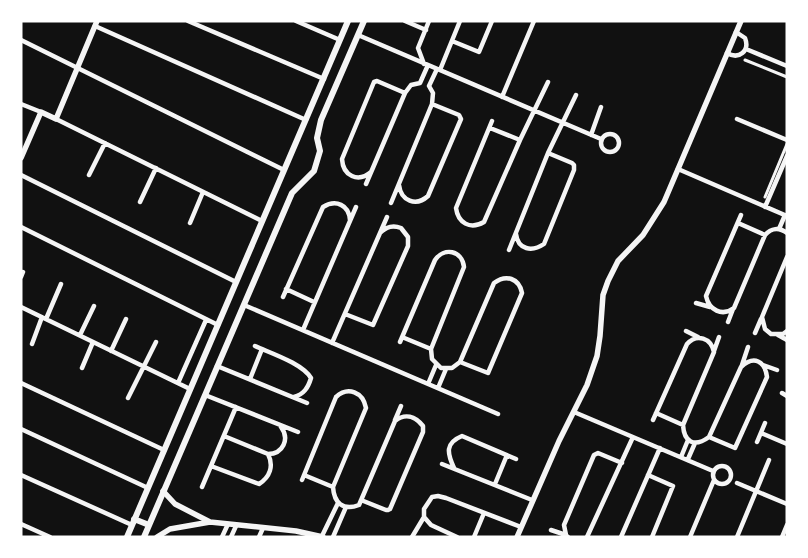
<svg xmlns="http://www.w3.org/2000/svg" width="808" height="558" viewBox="0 0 808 558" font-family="Jost,sans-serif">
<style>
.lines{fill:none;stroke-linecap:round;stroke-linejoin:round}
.pedestrian{stroke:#f5f5f5;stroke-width:3}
.minor{stroke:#f5f5f5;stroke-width:4.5}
.tertiary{stroke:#f5f5f5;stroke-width:5.5}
.secondary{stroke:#f5f5f5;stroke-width:6}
</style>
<rect width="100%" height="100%" fill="#111"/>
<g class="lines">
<path class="pedestrian" d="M745,60L787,77
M765,197L787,144"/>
<path class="minor" d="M188,21L324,79
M296,21L340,40
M405,21L426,30
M95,26L306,120
M358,35L601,139
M21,40L284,170
M452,41L479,52L492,21
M746,49L787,66
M727,53C739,60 750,51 745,38L736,32
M424,64L418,48L429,21
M440,70L460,21
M502,97L534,21
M21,104L41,112
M56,119L262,221
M737,119L787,140
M492,121L456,208C458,223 470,230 484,222L520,140L548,82
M490,128L520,140
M601 143a9 9 0 1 1 18 0a9 9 0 1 1-18 0Z
M591,135L601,107
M678,169L787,216
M371,172C358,183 343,176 342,159L374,82L377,81L405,93
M21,175L236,282
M89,175L105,143
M366,184L405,93L411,85L420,83L428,65
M399,185C401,201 416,207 428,196L461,119L459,115L432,104
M140,202L156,168
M391,203L432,104L433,93L429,86L437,69
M765,207L787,156
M741,215L706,296C709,310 722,317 734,308L765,235C771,228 779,227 787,233
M190,223L203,192
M738,223L765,235
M21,227L218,325
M779,229L785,215
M516,234C518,250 532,252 544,244L574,170V165L572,163L548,153
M509,250L548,153L576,95
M787,257L762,317L765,329L771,334H783L787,331
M21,277L23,272
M286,289L314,302
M283,297L323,207C336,199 349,205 350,220
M696,303L710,307
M244,305L498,414
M21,307L190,389
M345,314L373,325L408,246V237L401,228C393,225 387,226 380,233
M46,319L61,284
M728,322L733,309
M303,330L356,207
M686,331L698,337
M755,333L761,319
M80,335L94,306
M778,335L787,340
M402,337L431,349
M400,342L435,260C444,247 462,250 464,267L431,349L432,359L441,368H452L460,362L494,283C506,274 519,278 522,293L488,373L460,362
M332,343L387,217
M32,344L42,317
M255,346C270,353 302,363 311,378C308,388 304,394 294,397
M111,351L126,319
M714,351L719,337
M742,365L748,347
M763,365L777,370
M217,366L307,403
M82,368L93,342
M250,379L262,349
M21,383L164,450
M178,383L206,320
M428,384L436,365
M438,388L446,369
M782,393L787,396
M205,395L298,432
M128,398L156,342
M574,412L713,471
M656,413L683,425
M395,420L401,406
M653,420L687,344C697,333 711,338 714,352L683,425C684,442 694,448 709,437L741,367C754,355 765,361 767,377L735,448L709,437
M21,429L148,488
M761,433L787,444
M224,436L268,454C283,454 290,439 281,427
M757,442L765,423
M681,457L688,440
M688,459L695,443
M442,464L532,500
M713 475a9 9 0 1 1 18 0a9 9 0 1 1-18 0Z
M211,466L259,484C270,477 274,466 268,454
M454,468C447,453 445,443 462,436L516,459
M21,475L132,525
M304,475L333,487
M648,475L673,486L652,537
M302,480L336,397C348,386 363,392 366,408L333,487C334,503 343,511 359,505L395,421C405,413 415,416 423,426V432L390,509L388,510H386L361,500
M737,483L787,504
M495,484L507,455
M202,487L236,407
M21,524L50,537
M551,530L566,535
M322,536L338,503
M222,537L228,524
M231,537L236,526
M259,537L263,528
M333,537L346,507
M412,537L424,517
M457,537L431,525L424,517V509L432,497L438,496L446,498L521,527
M474,537L484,513
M568,537L566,535L564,525L594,455L598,453L622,463
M587,537L633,437
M621,537L660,448
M690,537L714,480
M737,537L769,460
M782,537L787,525"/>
<path class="tertiary" d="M21,158L41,112L56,119L97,21
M163,491L175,504L210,522
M157,537L170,529L210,522L296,531L323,537
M517,537L559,441L587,385L597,356L600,336L603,295L608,281L618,261L643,235L664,202L741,21"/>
<path class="secondary" d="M134,519L149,525
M127,537L348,21
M144,537L292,193L314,171L320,151L317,138L321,120L364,21"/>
</g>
<rect width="808" height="558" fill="none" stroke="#ffffff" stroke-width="45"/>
</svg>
